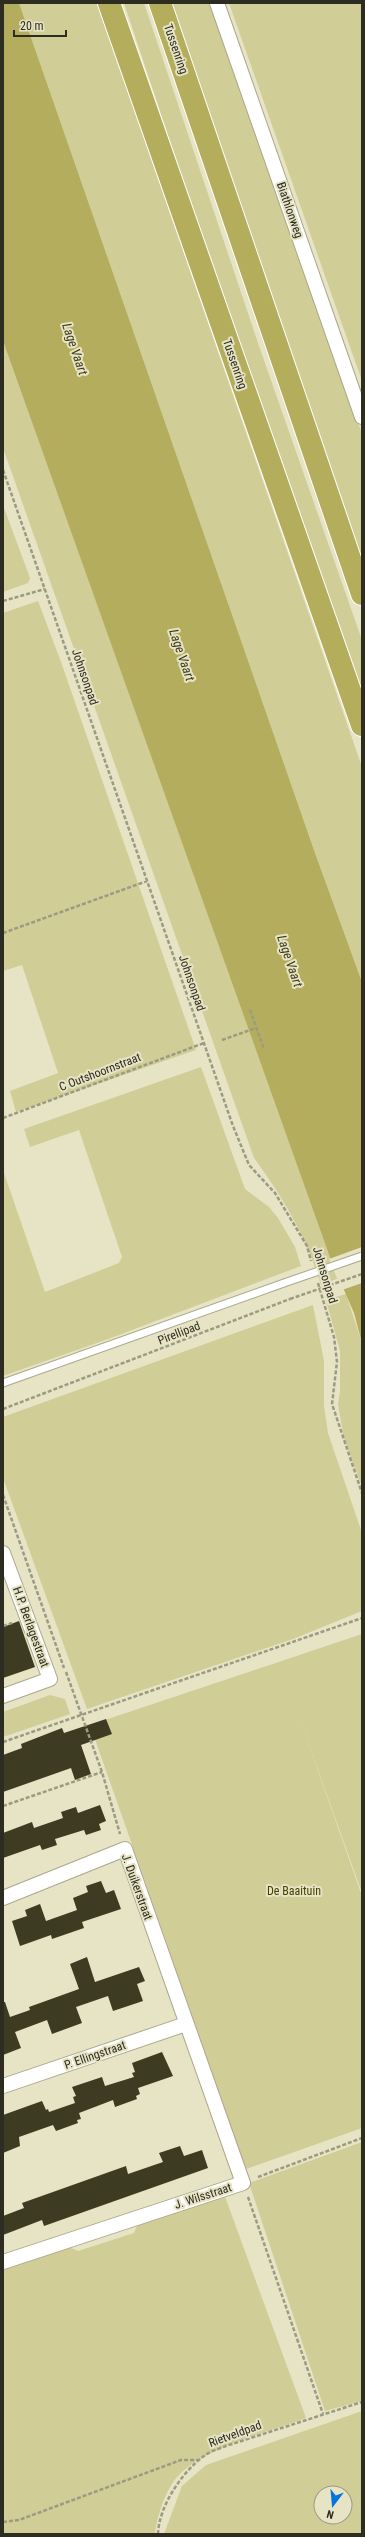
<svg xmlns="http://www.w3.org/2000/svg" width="365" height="2537" viewBox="0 0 365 2537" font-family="'Roboto Condensed',sans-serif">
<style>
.green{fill:#d1cd96;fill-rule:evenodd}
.water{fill:#b3ad5d}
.pier{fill:#e6e4c5}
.building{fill:#3d3b21}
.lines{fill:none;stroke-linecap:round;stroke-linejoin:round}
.lane-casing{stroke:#aaa88a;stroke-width:9}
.street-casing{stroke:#aaa88a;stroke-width:16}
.highway-casing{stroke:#fff;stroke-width:24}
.path{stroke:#9b9a82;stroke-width:2.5;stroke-dasharray:4 2;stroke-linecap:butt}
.lane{stroke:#fff;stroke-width:7}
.street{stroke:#fff;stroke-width:14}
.highway{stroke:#b3ad5c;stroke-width:22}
.lane-bridge-casing{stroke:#aaa88a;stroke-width:9;stroke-linecap:butt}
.path-bridge{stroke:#9b9a82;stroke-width:2.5;stroke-dasharray:4 2;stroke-linecap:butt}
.lane-bridge{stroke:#fff;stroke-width:7}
.labels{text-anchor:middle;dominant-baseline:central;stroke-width:4;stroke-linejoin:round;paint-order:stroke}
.street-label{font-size:12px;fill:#2d2c20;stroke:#e6e4c5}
.park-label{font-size:12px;fill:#454000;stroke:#e6e4c5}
.water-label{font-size:13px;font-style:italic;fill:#3c3916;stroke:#e6e4c5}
</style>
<rect width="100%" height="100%" fill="#e6e4c5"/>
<path class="green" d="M19,3H97L362,767V982L315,853Z
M124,3H144L259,346L362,640V698L237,342Z
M171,3H211L362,434V561Z
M229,3H362V381Z
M3,341L339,1278L321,1285C306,1236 284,1199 254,1158L3,448Z
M3,505L30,578L28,583L3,592Z
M38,601L61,662L196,1050L16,1112L10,1091L58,1073L22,965L3,971V613Z
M201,1067L245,1189L269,1207L278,1218L295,1247L301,1266L111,1338L3,1376V1170L45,1292L119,1263L122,1257L79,1130L30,1147L24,1129Z
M346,1294L362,1343V1487L344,1438L338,1405L340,1391V1351L326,1300Z
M313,1305L324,1361V1406L328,1433L362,1533V1611L293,1639L87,1709L3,1478V1417Z
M362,1634V1893L297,1711L362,1896V2128L246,2169L90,1725Z
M50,1695L65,1699L70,1714L3,1737V1712Z
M362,2142V2401L325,2411L249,2183Z
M224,2194L306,2418C269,2432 206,2447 179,2475C166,2488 157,2516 155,2534H3V2270L69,2247L78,2251L134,2233L138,2223Z
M362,2411V2534H164L182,2486L206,2465ZM321,2493H345V2517H321Z"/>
<path class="water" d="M3,3H19L315,853L362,982V1343L354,1313L331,1260L3,341Z"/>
<path class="pier" d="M362,1247V1283L342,1290L329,1259Z"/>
<path class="building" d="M19,1621L35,1667L3,1678V1627Z
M106,1719L112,1734L81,1745L91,1774L75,1780L71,1768L3,1792V1755L22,1748L21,1744L62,1728L64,1733Z
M100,1805L106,1821L99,1824L101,1830L86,1835L84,1830L55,1839L57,1845L42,1850L40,1845L3,1858V1833L32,1822L34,1828L63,1818L61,1812L76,1807L78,1813Z
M101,1881L106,1893L114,1890L121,1909L82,1922L84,1928L52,1939L51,1935L20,1946L12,1921L27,1916L25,1910L40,1904L46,1921L77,1910L73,1898L88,1892L86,1886Z
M87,1957L95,1982L139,1967L145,1981L137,1984L143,2001L113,2011L108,1996L76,2007L82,2023L52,2034L47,2020L15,2032L21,2048L3,2055V2002H5L10,2017L30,2010L29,2007L79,1989L70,1964Z
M162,2052L173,2076L138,2088L140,2094L136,2096L137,2099L115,2107L113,2100L79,2113L81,2119L77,2120L78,2123L56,2131L53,2125L19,2137L20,2146L3,2153V2115L42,2101L46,2110L48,2109L49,2112L75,2103L73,2097L76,2096L72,2087L102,2077L105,2086L134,2077L132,2073L135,2072L132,2063Z
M180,2146L184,2156L202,2150L208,2168L44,2226L42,2220L3,2235V2216L24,2208L22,2203L126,2166L128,2174L163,2162L159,2153Z"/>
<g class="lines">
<g class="lane-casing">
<path id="lane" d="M3,1383L284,1283"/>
</g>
<g class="street-casing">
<path id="street" d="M217,3L362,417
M3,1553L50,1679L3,1696
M3,1898L125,1849L243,2183L3,2262
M3,2086L186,2024"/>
</g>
<g class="highway-casing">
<path id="highway" d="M109,3L362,725
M160,3L362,594"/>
</g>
<path class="path" d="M3,470L233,1126L249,1165L275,1193L307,1246L311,1261
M3,601L45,589
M3,933L147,881
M250,1010L264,1049
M222,1040L256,1028
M3,1118L204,1043
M318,1283L334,1337L337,1362L332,1404L362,1493
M3,1409L290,1299
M3,1495L64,1668
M3,1626L12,1623
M66,1672L102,1772L120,1834
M3,1742L362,1618
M3,1806L102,1772
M258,2177L362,2138
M248,2197L323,2414
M3,2522L19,2520L181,2460H198
M158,2534C159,2506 182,2472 204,2456C210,2451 219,2449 226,2446L362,2402"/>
<use href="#lane" class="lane"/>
<use href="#street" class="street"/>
<use href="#highway" class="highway"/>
<g class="lane-bridge-casing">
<path id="lane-bridge" d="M284,1283L362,1256"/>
</g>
<path class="path-bridge" d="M290,1299L362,1274"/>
<use href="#lane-bridge" class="lane-bridge"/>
</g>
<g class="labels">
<g class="street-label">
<text transform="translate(176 49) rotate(71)">Tussenring</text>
<text transform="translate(290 210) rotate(71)">Biathlonweg</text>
<text transform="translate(235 364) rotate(71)">Tussenring</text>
<text transform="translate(85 677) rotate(71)">Johnsonpad</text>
<text transform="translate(192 983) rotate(71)">Johnsonpad</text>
<text transform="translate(100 1072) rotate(-21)">C Outshoornstraat</text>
<text transform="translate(325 1275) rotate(73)">Johnsonpad</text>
<text transform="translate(179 1333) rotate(-21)">Pirellipad</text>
<text transform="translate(31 1627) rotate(70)">H.P. Berlagestraat</text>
<text transform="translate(137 1887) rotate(70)">J. Duikerstraat</text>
<text transform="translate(95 2055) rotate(-19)">P. Ellingstraat</text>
<text transform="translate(203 2196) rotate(-18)">J. Wilsstraat</text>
<text transform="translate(235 2434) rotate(-20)">Rietveldpad</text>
</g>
<g class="park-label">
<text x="294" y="1891">De Baaituin</text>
</g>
<g class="water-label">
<text transform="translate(75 349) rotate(71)">Lage Vaart</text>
<text transform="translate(182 655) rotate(71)">Lage Vaart</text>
<text transform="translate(290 961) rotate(71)">Lage Vaart</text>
</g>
</g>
<rect width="365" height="2537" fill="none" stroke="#2d2c20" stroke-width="8"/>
<g transform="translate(333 2505) rotate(196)"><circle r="19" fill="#e6e4c5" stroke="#9c9a83"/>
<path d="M0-3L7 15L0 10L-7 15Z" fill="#0574dc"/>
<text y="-6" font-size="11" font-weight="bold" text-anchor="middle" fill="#2d2c20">N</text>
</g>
<path d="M14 30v6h52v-6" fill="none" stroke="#2d2c20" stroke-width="2"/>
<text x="20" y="30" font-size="12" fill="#2d2c20" stroke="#e6e4c5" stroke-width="3" paint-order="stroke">20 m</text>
</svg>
